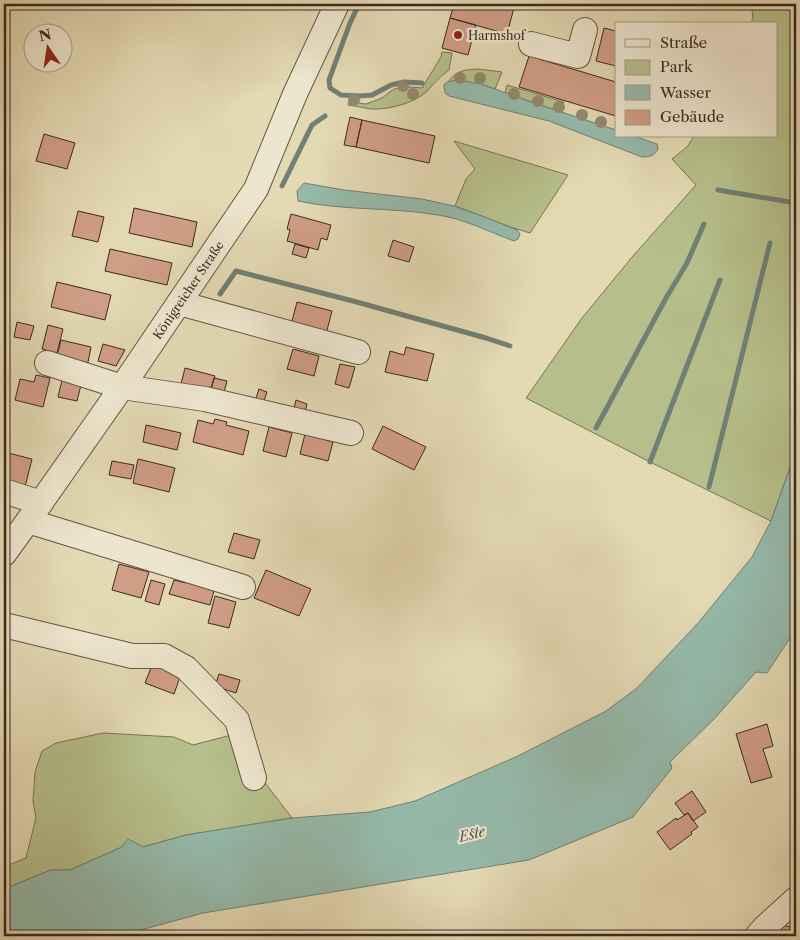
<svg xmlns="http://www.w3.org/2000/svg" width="800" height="940" viewBox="0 0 800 940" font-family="'Libre Caslon Text',serif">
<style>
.green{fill:#b6bf8b;stroke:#787456}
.water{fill:#95baab;stroke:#708074}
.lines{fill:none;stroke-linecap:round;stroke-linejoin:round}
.stream{stroke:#708074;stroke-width:5}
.building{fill:#d09d86;stroke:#392a22}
.minor-casing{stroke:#645646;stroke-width:26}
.minor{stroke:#ede6ce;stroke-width:24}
.tree{fill:#93896f}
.poi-dot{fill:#8f2418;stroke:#ede6ce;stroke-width:2}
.labels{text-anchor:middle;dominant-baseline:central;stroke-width:4.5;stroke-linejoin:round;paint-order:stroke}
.poi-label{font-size:12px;fill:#392a22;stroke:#ede6ce;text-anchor:start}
.street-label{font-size:12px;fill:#392a22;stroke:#ede6ce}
.water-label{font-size:14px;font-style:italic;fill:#504e44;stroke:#ede6ce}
</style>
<rect width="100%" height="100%" fill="#e3d9b3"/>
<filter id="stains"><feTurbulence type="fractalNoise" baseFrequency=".004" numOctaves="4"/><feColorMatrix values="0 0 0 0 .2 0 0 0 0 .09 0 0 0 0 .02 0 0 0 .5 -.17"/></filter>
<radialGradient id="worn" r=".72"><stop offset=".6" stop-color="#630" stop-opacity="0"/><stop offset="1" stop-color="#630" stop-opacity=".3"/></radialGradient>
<path class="green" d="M751,4H796V451L771,521L650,462L526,398L582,318L633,256L696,185L672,159L688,146L694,136H776V24H751L753,17Z
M442,52L452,53L449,70C440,76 434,84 426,92C415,103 388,110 371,109C364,108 356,106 348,105L349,102L366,104L382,98L394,89L410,87L422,88L441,57Z
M478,69L502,72L495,89L481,84L448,82C457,70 464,70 478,69Z
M507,85L564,102L561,112L505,93Z
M454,141L568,175L530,233C504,226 480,215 455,206L466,179L475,169Z
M247,731L266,784L292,818L186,835L143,847H122L70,870H51L4,889V867L26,858L36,818L33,801L35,772L42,751L56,743L103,733L174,737L193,745Z"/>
<path class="water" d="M458,80L481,84L531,102L616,130V136H634L657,144L658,149C654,156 650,157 642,157L549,121L449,96L445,93L444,85L447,82Z
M304,183L344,190L422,199L454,206L482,216L517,230L520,234L518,239L514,241C489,232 465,219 438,215C392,207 344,211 298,201L297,191Z
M796,451V629L767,673L756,672L714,719L670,762L672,768L633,817L529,860L203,913L119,936H4V889L51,870H70L122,847L128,839L143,847L186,835L292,818L370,812L415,801L518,756L606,711L637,688L699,622L752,557L771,521Z"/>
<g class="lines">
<path class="stream" d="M359,4L350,23L329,80L330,88L341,95L360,96L372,95L391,85L404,82L422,83
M282,186L312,125L325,116
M718,190L796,203
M220,294L236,271L353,301L486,338L510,346
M596,428L666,298L687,263L704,224
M650,462L720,280
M709,487L770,243"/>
</g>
<path class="building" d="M454,4H515L507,34L450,18Z
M450,18L476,25L468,55L442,48Z
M604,28L616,31V66L596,61Z
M529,56L616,82V116L519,87Z
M350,117L362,120L356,147L344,145Z
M362,120L435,136L429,163L356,147Z
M44,134L75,143L67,169L36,161Z
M134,208L197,222L192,247L129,233Z
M78,211L104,217L98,242L72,236Z
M291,214L331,225L327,240L321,238L318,250L287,241L290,230L287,229Z
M393,240L414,247L409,262L388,256Z
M295,244L309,248L306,258L292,254Z
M110,249L172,263L167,285L105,271Z
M57,282L111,295L105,320L51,307Z
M297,302L332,311L326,334L291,325Z
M17,322L34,326L30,340L14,337Z
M48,325L63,329L57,353L42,349Z
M61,340L91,347L87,367L56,360Z
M103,344L125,350L116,366L98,361Z
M406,347L434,354L427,381L385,372L390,351L404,355Z
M293,349L319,356L314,376L287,369Z
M340,364L355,367L349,388L335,384Z
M185,368L215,376L209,396L180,388Z
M36,375L50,378L43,407L15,400L20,379L34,382Z
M214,378L227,381L223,396L210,392Z
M62,380L81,385L77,401L58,397Z
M259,389L267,392L262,406L254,404Z
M296,400L307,404L304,416L293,412Z
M215,419L227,422L226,425L249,431L243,455L193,442L198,420L213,424Z
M146,425L181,433L177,450L143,442Z
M383,426L426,447L414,470L372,449Z
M269,427L292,433L286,457L263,451Z
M305,434L333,442L328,461L300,454Z
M4,452L32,459L25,487L4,482Z
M138,459L175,468L169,492L133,483Z
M112,461L134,465L131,479L109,475Z
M234,533L260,540L254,559L228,552Z
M119,564L149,572L141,598L112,590Z
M266,570L311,589L299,616L254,598Z
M187,576L216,584L210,605L169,594L174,580L186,583Z
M151,580L165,584L159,605L145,601Z
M215,596L236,602L229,628L208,623Z
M153,663L181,674L174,694L145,683Z
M219,674L240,680L236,693L215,686Z
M767,724L773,746L763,749L772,777L751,783L736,734Z
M692,791L706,812L693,821L688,813L684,815L675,803Z
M688,813L698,827L691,832L692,834L670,850L657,832L676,818L677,820Z
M776,924L796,928V936H774Z"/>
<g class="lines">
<g class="minor-casing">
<g id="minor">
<path d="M531,44L578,56L585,30"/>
<path d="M179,303L358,352"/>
<path d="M47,363L122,387L205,399L351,433"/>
<path d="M4,491L41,503"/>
<path d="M28,521L243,587"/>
<path id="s1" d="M4,554L28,521L122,387L256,189L295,94L337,4"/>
<path d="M4,625L132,656H164L186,668L237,720L254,778"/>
<path d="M757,936L764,928L796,899"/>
</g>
</g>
<use href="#minor" class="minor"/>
</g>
<g class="tree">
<circle cx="460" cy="78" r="6"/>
<circle cx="480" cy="78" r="6"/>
<circle cx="403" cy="86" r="6"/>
<circle cx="413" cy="94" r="6"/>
<circle cx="514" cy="94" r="6"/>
<circle cx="354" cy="100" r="6"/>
<circle cx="538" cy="101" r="6"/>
<circle cx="559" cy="107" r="6"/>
<circle cx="582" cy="115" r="6"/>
<circle cx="601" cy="122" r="6"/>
</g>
<circle class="poi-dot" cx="458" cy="35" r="5"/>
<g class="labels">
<g class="poi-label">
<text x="468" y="35">Harmshof</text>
</g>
<g class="street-label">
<text stroke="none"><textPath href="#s1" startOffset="322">Königreicher Straße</textPath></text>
</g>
<g class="water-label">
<text transform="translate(472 834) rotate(-14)">Este</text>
</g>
</g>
<rect width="800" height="940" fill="none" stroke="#e3d9b3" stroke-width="20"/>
<rect x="5" y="5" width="790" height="930" fill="none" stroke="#392a22" stroke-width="2.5"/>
<rect x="10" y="10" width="780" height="920" fill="none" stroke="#392a22"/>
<rect x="615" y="22" width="162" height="115" fill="#ede6ce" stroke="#a59b89"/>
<rect x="625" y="39" width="25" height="8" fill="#ede6ce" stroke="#a59b89"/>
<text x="660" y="48" font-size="15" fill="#392a22">Straße</text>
<rect x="625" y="60" width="25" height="15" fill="#b6bf8b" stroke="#a59b89"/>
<text x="660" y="72" font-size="15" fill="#392a22">Park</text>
<rect x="625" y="85" width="25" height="15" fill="#95baab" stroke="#a59b89"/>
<text x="660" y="98" font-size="15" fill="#392a22">Wasser</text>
<rect x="625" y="110" width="25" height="15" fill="#d09d86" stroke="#a59b89"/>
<text x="660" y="122" font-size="15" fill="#392a22">Gebäude</text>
<g transform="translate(48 48) rotate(347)"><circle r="24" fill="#ede6ce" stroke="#a59b89"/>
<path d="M0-4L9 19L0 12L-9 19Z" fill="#8f2418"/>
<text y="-8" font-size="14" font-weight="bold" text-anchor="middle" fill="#392a22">N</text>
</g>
<rect width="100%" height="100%" filter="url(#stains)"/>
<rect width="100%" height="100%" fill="url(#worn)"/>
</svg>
